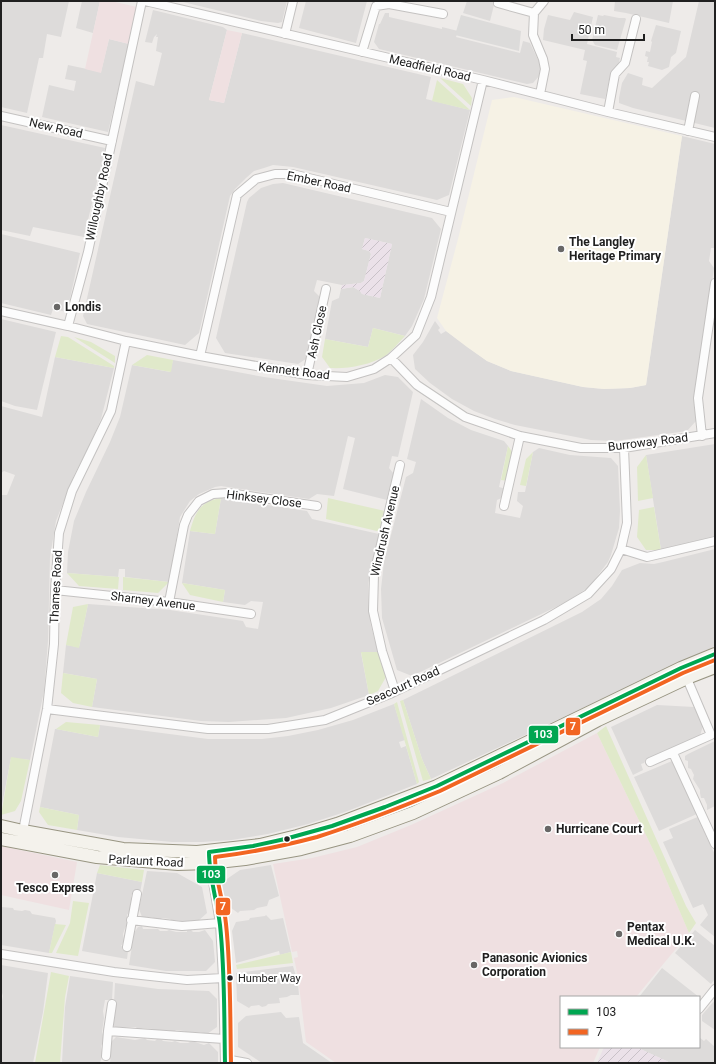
<svg xmlns="http://www.w3.org/2000/svg" width="716" height="1064" viewBox="0 0 716 1064" font-family="Roboto,sans-serif">
<style>
.residential{fill:#dddbda}
.commercial{fill:#efe0e1}
.industrial{fill:url(#industrial-furrows)}
.education{fill:#f6f2e5}
.religious{fill:#dcdbda}
.grass{fill:#e0e9ca}
.lines{fill:none;stroke-linecap:round;stroke-linejoin:round}
.street-casing{stroke:#c4c2c1;stroke-width:10}
.secondary-casing{stroke:#989582;stroke-width:14}
.street{stroke:#fcfcfc;stroke-width:8}
.secondary{stroke:#f4f2ec;stroke-width:12}
.bus-1-casing{stroke:#fff;stroke-width:7}
.bus-2-casing{stroke:#fff;stroke-width:7}
.bus-1{stroke:#00a651;stroke-width:4}
.bus-2{stroke:#f26522;stroke-width:4}
.poi-dot{fill:#686766;stroke:#fff;stroke-width:1.5}
.bus-dot{fill:#202020;stroke:#fff;stroke-width:1.5}
.labels{text-anchor:middle;dominant-baseline:central;stroke-width:4;stroke-linejoin:round;paint-order:stroke}
.bus-label{font-size:11px;fill:#202020;stroke:#fff;text-anchor:start}
.street-label{font-size:12px;fill:#202020;stroke:#fff}
.poi-label{font-size:12px;font-weight:bold;fill:#202020;stroke:#fff;text-anchor:start}
.line-badge{stroke:#fff;stroke-width:1.5}
.badge-label{font-size:11px;text-anchor:middle;font-weight:bold;fill:#fff}
</style>
<defs>
<pattern id="industrial-furrows" width="10" height="10" patternUnits="userSpaceOnUse"><rect width="10" height="10" fill="#ebe1e9"/><path d="M-1 1l2-2M0 10L10 0M9 11l2-2" fill="none" stroke="#c9c1c8"/></pattern>
</defs>
<rect width="100%" height="100%" fill="#eeebe9"/>
<path class="residential" d="M1,1H69L61,37L47,34L43,58H39L27,113L1,107Z
M82,1H100L93,33L76,28Z
M179,1H287L282,22L278,23L261,21Z
M306,1H367L356,43L299,28Z
M467,1H495L490,21L463,13Z
M615,1H673L669,23L626,13L614,11Z
M699,1H715V128L633,108L619,103V98L622,83L628,73L643,78L642,85L652,88L686,57Z
M153,10L223,27L227,30L209,100L224,103L242,33L431,77L426,99L470,110L449,195L437,200L293,167L273,165L264,168L254,171L246,178L235,189L230,196L199,333L185,345L87,324L83,316L136,81L154,86L162,53L156,51L158,37H156L157,34L154,37L152,43L145,42Z
M574,12L593,17L587,44L617,52L616,57L620,58L618,66L610,76L605,99L580,94L587,61L583,60L585,50L543,40L544,29L548,15L570,20Z
M385,13H389V17L442,29V27L458,31L456,37L520,53L523,41L530,43L538,60L540,63L541,71L540,75L533,83L527,84L379,49L374,42L379,24H380Z
M598,15L603,16L604,15L619,18H625L626,19L617,50L595,45L592,40Z
M656,25L681,31L676,53L671,57L669,67L662,70L648,66L649,62H647L648,57L645,56L646,51L650,52L652,42L651,41Z
M109,39L129,44L108,132L42,117L49,85L74,91L76,81L65,79L68,65L101,72Z
M1,125L105,148L84,237L33,227L30,236L1,230Z
M682,136L715,144V248H711L709,261L714,268L698,385L696,421L687,431L615,441L591,440L515,425L495,419L474,411L452,399L430,383L415,369L413,355L423,342L435,321L440,328L438,330L441,334L446,331L487,361L511,371L583,387L604,389L630,388L646,385Z
M283,183L432,218L441,229L424,299L412,326L405,336L373,328L368,347L325,339L332,301L339,298L341,289L353,287L360,291L362,294L380,298L392,244L365,238L362,249L369,251L371,254L364,281L361,283L342,285L317,280L314,291L320,297L309,357L298,364L225,353L216,338L247,202L249,198L261,188L273,184Z
M1,234L80,253L67,312L53,309L51,315L1,303Z
M1,319L56,332L37,410L15,406L1,401Z
M55,357L114,368L101,419L89,447L75,473L56,521L50,557L48,641L44,691L30,760L11,758L1,810V495H7L15,475L4,471L1,473V406L42,417Z
M173,360L264,377L327,386L364,383L385,375L398,377L413,392L398,457L392,456L389,468L394,474L387,500L343,489L355,438L348,436L334,496L317,494L309,499L221,486L215,487L199,494L190,501L180,517L169,582L125,577V569H119L118,577L67,573L68,552L74,521L86,492L110,442L120,417L132,365L170,372Z
M421,399L448,418L471,430L504,441L508,446L499,487L506,489L504,497L497,500L495,513L520,518L523,506L517,501L518,492H525L533,452L539,448L570,455L611,458L618,466L620,511L619,528L611,555L608,562L589,587L569,600L556,607L412,676L397,670L382,618L381,589L384,562L406,477L413,473L416,462L407,459Z
M715,444V536L661,550L646,455Z
M221,498L307,511L312,519L379,534L368,583V605L371,626L378,652L361,653L369,695L331,708L286,718L229,722L201,721L92,707L97,679L63,673L66,645L79,647L88,604L170,610L243,621L246,627L258,629L263,602L251,601L245,605L223,602L225,590L182,583L190,531L215,534Z
M715,549V646L431,779L422,759L403,700L582,612L601,599L612,586L622,570L640,563L654,564L663,562Z
M394,704L405,740L399,742L401,748L406,746L417,784L345,812L308,824L268,834L232,840L202,842H172L118,837L77,830L79,815L40,807L55,729H56L98,737L100,725L208,739H262L288,736L318,730L353,720Z
M657,705L694,707L703,726L699,739L691,742H686L678,745L677,749L646,760L644,763L641,764L643,770L633,775L611,727Z
M715,741V806L707,810V805L704,798H701L700,793V790L693,779L694,775L691,769L688,768V761L685,760V756L688,754Z
M672,761L674,762L688,796L692,798L695,810L699,813L659,831L634,777Z
M700,816V821L701,824H703L704,826L703,829L707,838H710L711,842L710,845L715,854V937L700,925L708,915L703,904L693,908L663,842L673,838L669,829Z
M271,865L279,896L269,900L267,906L257,908L254,910L240,911L238,913L227,905L221,883L240,870Z
M147,871L177,873L202,887L207,913L198,921H181L175,920L172,921L170,919L162,918L159,920L151,917H142L139,909Z
M97,873L142,882L140,893L133,892L131,896V909L127,915V925L125,928L123,934L124,941L121,946L123,947L122,949L128,951L127,959L82,951Z
M1,907L13,908L14,910L22,911L25,910L30,911L32,914L55,918L56,921L49,953L1,945Z
M266,915L271,920L283,918L291,952L280,955L279,951L236,963L232,931L236,922L249,920L250,918L265,916Z
M142,926L143,929H158L160,931H167L169,930L176,932H187V931L191,930L193,932H199L205,930L213,941L215,962L206,971H166L129,965L134,933L138,927Z
M695,930L715,946V979L711,984L675,953Z
M1,965L48,973L43,1012L33,1063H1V1006L3,996L2,993V984H1Z
M293,966L298,983L299,995H291L287,997L279,998L280,1003L268,1004L266,1006L262,1007L259,1005L251,1006L249,1008L237,1001L236,973Z
M662,968L699,997H639Z
M70,976L113,982L112,1000H105L103,1011L104,1018L102,1032L103,1035V1042L101,1046L102,1056L100,1063H62L65,1007Z
M115,983L158,989L209,991L217,999V1027L207,1034L200,1032L187,1033L184,1031L176,1030L174,1032L170,1031L168,1030L155,1031L153,1029L143,1028L138,1030L136,1027H120L117,1028L114,1026L113,1022Z
M715,1000V1030L702,1021V1015Z
M281,1012L286,1018L299,1017L303,1043L332,1063H262L238,1047V1023L246,1016Z
M116,1037L135,1040L145,1038L147,1040L155,1041L157,1039L162,1040L163,1041L172,1042L175,1041L180,1043H188L190,1042H195L204,1045L209,1043L218,1052V1063H110L112,1041Z
M699,1037L704,1041L706,1039L715,1047V1063H671L636,1047H699Z"/>
<path class="commercial" d="M100,1H111L137,7L129,44L109,39L101,73L85,69Z
M227,30L242,33L224,103L209,100Z
M597,733L656,856L689,933L636,997H561V1047H600L593,1063H336L306,1042L298,977L294,958L298,957L297,951L292,952L273,864L312,858L357,847L411,825L503,783Z
M1,846L77,862L69,910L1,895Z"/>
<path class="industrial" d="M365,238L392,244L380,298L362,294L360,291L353,287L341,289L342,285L361,283L364,281L371,254L369,251L362,249Z
M604,1047H636L671,1063H597Z"/>
<path class="education" d="M514,97L682,136L646,385L630,388L604,389L583,387L511,371L487,361L467,347L446,331L437,318L458,239L492,100Z"/>
<path class="religious" d="M461,15L521,31L519,51L455,35Z"/>
<path class="grass" d="M440,78L463,84L472,98L471,106Z
M437,80L470,110L432,101Z
M373,328L405,336C399,342 392,351 385,356C370,365 348,369 330,368L322,357L325,339L368,347Z
M61,336L68,337L114,366V368L55,357Z
M74,337L91,342L115,356V363Z
M147,355L173,360L171,372L132,365Z
M508,446L513,453L508,481L501,480Z
M533,452L526,486L520,485L526,459Z
M646,455L653,498L638,501L637,467Z
M221,498L215,534L190,531C195,513 200,501 221,498Z
M328,498L385,511L381,532L326,519Z
M654,507L661,550H646L637,537L639,510Z
M67,573L119,577L118,589L79,586Z
M123,577L169,582L158,593L123,590Z
M182,583L225,590L223,602L190,595Z
M88,604L79,648L66,645L73,607Z
M361,652H378L386,677L378,691L369,695Z
M63,673L97,679L92,707L73,703L61,693Z
M403,700L422,759L431,779L423,781L400,701Z
M397,702L419,782L417,784L394,704Z
M66,722L100,725L98,737L56,729Z
M606,726L686,906L696,923L689,933L656,856L597,733Z
M11,757L30,760L21,801L15,811L1,815Z
M40,807L79,815L77,830L48,825L39,812Z
M100,865L144,870L142,882L97,873Z
M73,901L89,903L78,956L56,953L70,923Z
M55,924L66,925L52,953H49Z
M291,952L293,963L237,969L236,965Z
M51,972L69,976L65,997L60,1063H35Z"/>
<g class="lines">
<g class="street-casing">
<path id="street" d="M145,1L483,80L608,112L715,137
M498,3L534,13
M285,34L293,1
M362,52L376,6L389,4L443,14
M540,94L545,69L543,59L533,35L534,13L544,1
M608,112L615,74L625,63L636,19
M1,116L112,141
M688,131L695,96
M1,311L68,326L88,252L142,1
M68,326L126,341L200,356L307,375L347,377L374,369L391,358L416,335L431,297L483,80
M200,356L237,195L256,179L275,174H292L451,212
M391,358L417,385L465,417L520,436L581,448H624L715,433
M307,375L326,289
M702,436L698,398L715,283
M504,506L520,436
M621,549L647,557L715,541
M55,590L169,602L251,614
M169,602L184,525L188,515L199,501L213,494L229,493L317,506
M395,691L382,651L373,611L374,574L400,465
M47,709L208,729H268L325,720L392,693L544,620L588,594L611,569L621,549L627,523L624,448
M673,753L715,844
M650,762L711,735L685,674
M22,836L47,709L54,644L55,590L59,533L72,491L111,411L126,341
M209,859L220,923L223,978L225,1063
M131,920L182,926L220,923
M127,947L137,894
M1,954L114,972L187,980L223,978
M699,1009L715,989
M108,1031L224,1039
M106,1056L108,1031L112,1004
M225,1059L247,1063"/>
</g>
<g class="secondary-casing">
<path id="secondary" d="M1,826L23,831L123,849L197,852L260,845L297,836L337,824L437,786L681,668L715,654
M1,839L97,857L178,864L209,863L245,859L301,849L350,836L413,813L499,773L598,720L687,678L715,667"/>
</g>
<use href="#street" class="street"/>
<use href="#secondary" class="secondary"/>
<g class="bus-1-casing">
<path id="bus-1" d="M225,1063C224,1017 225,971 220,925C217,900 209,877 209,852L253,846L285,839L332,826L385,807L437,786L681,668L715,654"/>
</g>
<g class="bus-2-casing">
<path id="bus-2" d="M231,1063C230,1017 231,970 226,924C224,902 215,880 215,857C249,853 283,846 317,837C358,824 399,808 440,791L683,673L715,660"/>
</g>
<use href="#bus-1" class="bus-1"/>
<use href="#bus-2" class="bus-2"/>
</g>
<g class="poi-dot">
<circle cx="561" cy="249" r="4"/>
<circle cx="57" cy="307" r="4"/>
<circle cx="548" cy="829" r="4"/>
<circle cx="55" cy="875" r="4"/>
<circle cx="619" cy="934" r="4"/>
<circle cx="474" cy="965" r="4"/>
</g>
<g class="bus-dot">
<circle cx="287" cy="839" r="3.5"/>
<circle cx="230" cy="978" r="3.5"/>
</g>
<g class="labels">
<g class="bus-label">
<text x="238" y="978">Humber Way</text>
</g>
<g class="street-label">
<text transform="translate(430 68) rotate(13)">Meadfield Road</text>
<text transform="translate(56 128) rotate(13)">New Road</text>
<text transform="translate(319 182) rotate(12)">Ember Road</text>
<text transform="translate(99 197) rotate(-78)">Willoughby Road</text>
<text transform="translate(317 332) rotate(-78)">Ash Close</text>
<text transform="translate(294 371) rotate(7)">Kennett Road</text>
<text transform="translate(648 442) rotate(-7)">Burroway Road</text>
<text transform="translate(264 499) rotate(7)">Hinksey Close</text>
<text transform="translate(385 531) rotate(-77)">Windrush Avenue</text>
<text transform="translate(56 587) rotate(-87)">Thames Road</text>
<text transform="translate(153 601) rotate(7)">Sharney Avenue</text>
<text transform="translate(403 686) rotate(-24)">Seacourt Road</text>
<text transform="translate(146 861) rotate(3)">Parlaunt Road</text>
</g>
<g class="poi-label">
<text x="569" y="242">The Langley<tspan x="569" dy="14">Heritage Primary</tspan></text>
<text x="65" y="307">Londis</text>
<text x="556" y="829">Hurricane Court</text>
<text x="55" y="888" text-anchor="middle">Tesco Express</text>
<text x="627" y="927">Pentax<tspan x="627" dy="14">Medical U.K.</tspan></text>
<text x="482" y="958">Panasonic Avionics<tspan x="482" dy="14">Corporation</tspan></text>
</g>
</g>
<g class="line-badge">
<rect x="565" y="717" width="16" height="19" rx="4" fill="#f26522"/>
<rect x="528" y="725" width="31" height="19" rx="4" fill="#00a651"/>
<rect x="196" y="865" width="30" height="19" rx="4" fill="#00a651"/>
<rect x="215" y="897" width="16" height="19" rx="4" fill="#f26522"/>
</g>
<g class="badge-label">
<text x="573" y="730">7</text>
<text x="543" y="738">103</text>
<text x="211" y="878">103</text>
<text x="223" y="910">7</text>
</g>
<rect width="716" height="1064" fill="none" stroke="#202020" stroke-width="4"/>
<rect x="560" y="996" width="140" height="52" fill="#ffffff" stroke="#a6a6a6"/>
<rect x="568" y="1009" width="20" height="6" fill="#00a651" stroke="#a6a6a6"/>
<text x="596" y="1016" font-size="12" fill="#202020">103</text>
<rect x="568" y="1029" width="20" height="6" fill="#f26522" stroke="#a6a6a6"/>
<text x="596" y="1036" font-size="12" fill="#202020">7</text>
<path d="M572 34v6h72v-6" fill="none" stroke="#202020" stroke-width="2"/>
<text x="578" y="34" font-size="12" fill="#202020" stroke="#ffffff" stroke-width="3" paint-order="stroke">50 m</text>
</svg>
